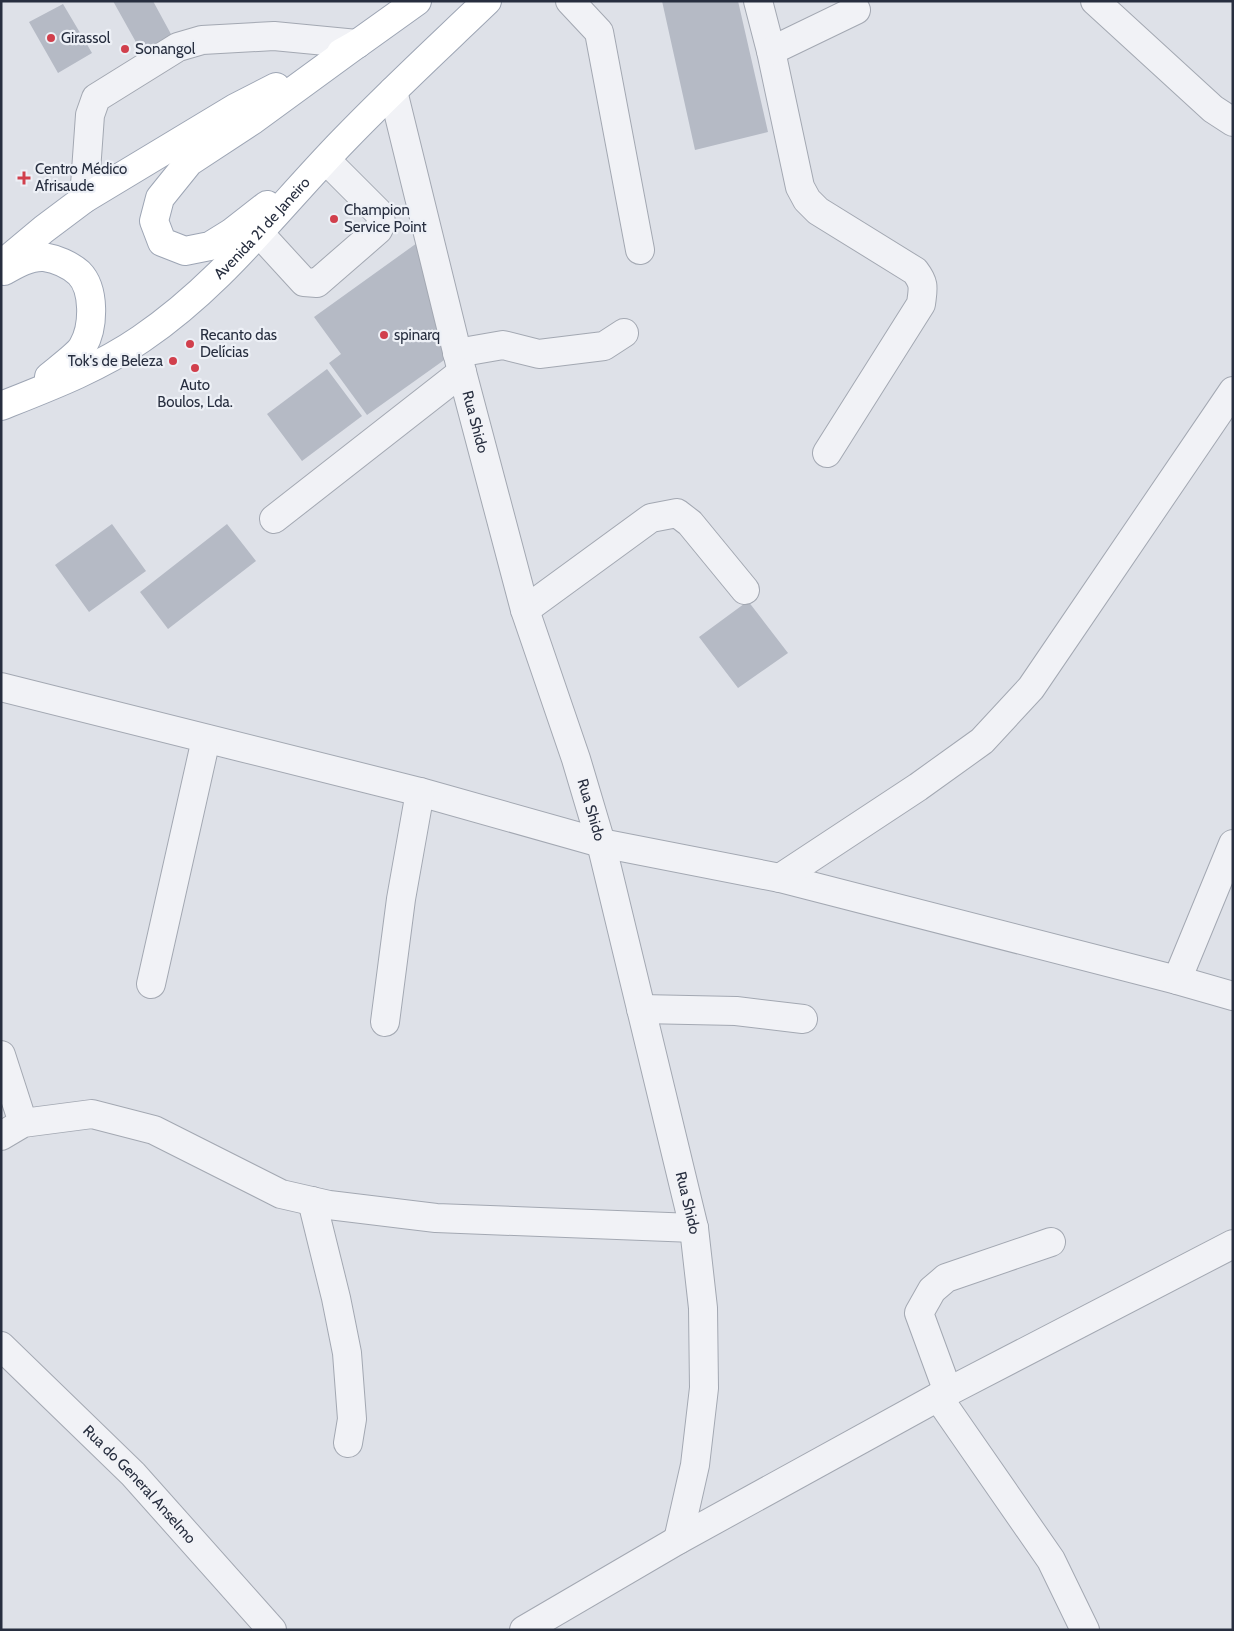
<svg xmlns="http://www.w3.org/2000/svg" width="1234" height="1631" viewBox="0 0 1234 1631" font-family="Cabin,sans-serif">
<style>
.building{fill:#b5bac5}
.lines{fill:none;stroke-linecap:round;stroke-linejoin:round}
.minor-casing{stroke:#a3a8b2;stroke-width:30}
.major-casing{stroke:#9da5b4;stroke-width:30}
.minor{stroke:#f1f2f6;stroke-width:28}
.major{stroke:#fff;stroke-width:28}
.poi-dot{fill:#d13f4c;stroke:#edf0f6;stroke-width:2}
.labels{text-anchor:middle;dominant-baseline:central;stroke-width:4.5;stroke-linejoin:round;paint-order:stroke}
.poi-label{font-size:15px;fill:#272e3f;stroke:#edf0f6;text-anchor:start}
.street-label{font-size:15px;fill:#272e3f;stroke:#edf0f6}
</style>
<rect width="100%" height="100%" fill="#dee1e8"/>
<path class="building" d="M113,1H153L172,36L142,53Z
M662,1H738L768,132L695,150Z
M63,4L92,53L58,73L29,22Z
M417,243L447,358L367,415L329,363L341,354L314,317Z
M327,369L362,416L302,461L267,414Z
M112,524L146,571L89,612L55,565Z
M227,524L256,561L168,629L140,592Z
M748,601L788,653L738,688L699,637Z"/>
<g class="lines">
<g class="minor-casing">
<g id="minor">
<path d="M570,1L599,32L640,250"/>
<path d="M758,1L771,51L800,187L807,200L818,211L915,271C925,284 923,288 921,304L827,453"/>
<path d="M1095,1L1213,109L1233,122"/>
<path d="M771,51L856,10"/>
<path id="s1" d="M393,91L462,372L525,610L576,759L601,843L694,1228L703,1308L704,1388L695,1465L678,1540"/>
<path d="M84,199L90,115L96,98L178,47L202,40L274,36L357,44"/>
<path d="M259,233L304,282L317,283L378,230L381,224L380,214L326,160"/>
<path d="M457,353L503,345L539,354L604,346L624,333"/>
<path d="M274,519L462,372"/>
<path d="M525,610L651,518L677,513L690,523L745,590"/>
<path d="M1,687L420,792L601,843L780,878L1177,980L1233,996"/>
<path d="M780,878L918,787L982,741L1031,688L1233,391"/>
<path d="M1177,980L1233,844"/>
<path d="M151,984L206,739"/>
<path d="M641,1009L736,1011L803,1019"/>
<path d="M385,1022L401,899L420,792"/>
<path d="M1,1055L23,1123"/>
<path d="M1,1136L23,1123L92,1114L154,1130L281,1194L329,1205L436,1218L694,1228"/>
<path d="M312,1201L336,1298L347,1353L352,1419L348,1443"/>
<path id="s2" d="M1,1346L133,1474L272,1630"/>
<path d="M948,1392L919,1313L932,1290L946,1278L1051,1242"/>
<path d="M938,1397L1051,1560L1085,1630"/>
<path d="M524,1630L678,1540L938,1397L1233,1244"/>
</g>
</g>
<g class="major-casing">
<g id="major">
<path d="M341,53L357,44L417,1"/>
<path d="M267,205L231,233L210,246L185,251L162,242L154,221L160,198L189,162L253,120L357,44"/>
<path d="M1,265L44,229L84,199L235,108L276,87"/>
<path d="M4,271C16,264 30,256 44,257C56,259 70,265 79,273C95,289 94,327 83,346C79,354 57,370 49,377"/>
<path id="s3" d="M1,406C49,387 99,368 141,339C222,284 276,210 343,141C389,93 439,47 487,1"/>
</g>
</g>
<use href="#minor" class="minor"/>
<use href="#major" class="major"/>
</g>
<g class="poi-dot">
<circle cx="51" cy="38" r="5"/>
<circle cx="125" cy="49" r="5"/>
<path d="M21.5 170.5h5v5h5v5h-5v5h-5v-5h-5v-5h5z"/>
<circle cx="334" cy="219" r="5"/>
<circle cx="384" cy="335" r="5"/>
<circle cx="190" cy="344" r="5"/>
<circle cx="173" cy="361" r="5"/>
<circle cx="195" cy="368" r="5"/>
</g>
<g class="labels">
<g class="poi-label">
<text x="61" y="38">Girassol</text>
<text x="135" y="49">Sonangol</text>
<text x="35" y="169">Centro Médico<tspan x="35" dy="17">Afrisaude</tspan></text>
<text x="344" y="210">Champion<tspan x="344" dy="17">Service Point</tspan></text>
<text x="200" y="335">Recanto das<tspan x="200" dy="17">Delícias</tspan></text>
<text x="394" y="335">spinarq</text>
<text x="163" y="361" text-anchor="end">Tok's de Beleza</text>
<text x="195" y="385" text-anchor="middle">Auto<tspan x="195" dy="17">Boulos, Lda.</tspan></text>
</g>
<g class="street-label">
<text stroke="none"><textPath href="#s3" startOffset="320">Avenida 21 de Janeiro</textPath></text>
<text stroke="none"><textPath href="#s1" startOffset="341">Rua Shido</textPath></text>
<text stroke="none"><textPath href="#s1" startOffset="746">Rua Shido</textPath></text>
<text stroke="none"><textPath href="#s1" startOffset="1151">Rua Shido</textPath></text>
<text stroke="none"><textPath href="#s2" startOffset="196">Rua do General Anselmo</textPath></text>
</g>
</g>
<rect width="1234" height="1631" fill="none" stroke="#272e3f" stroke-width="5"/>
</svg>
